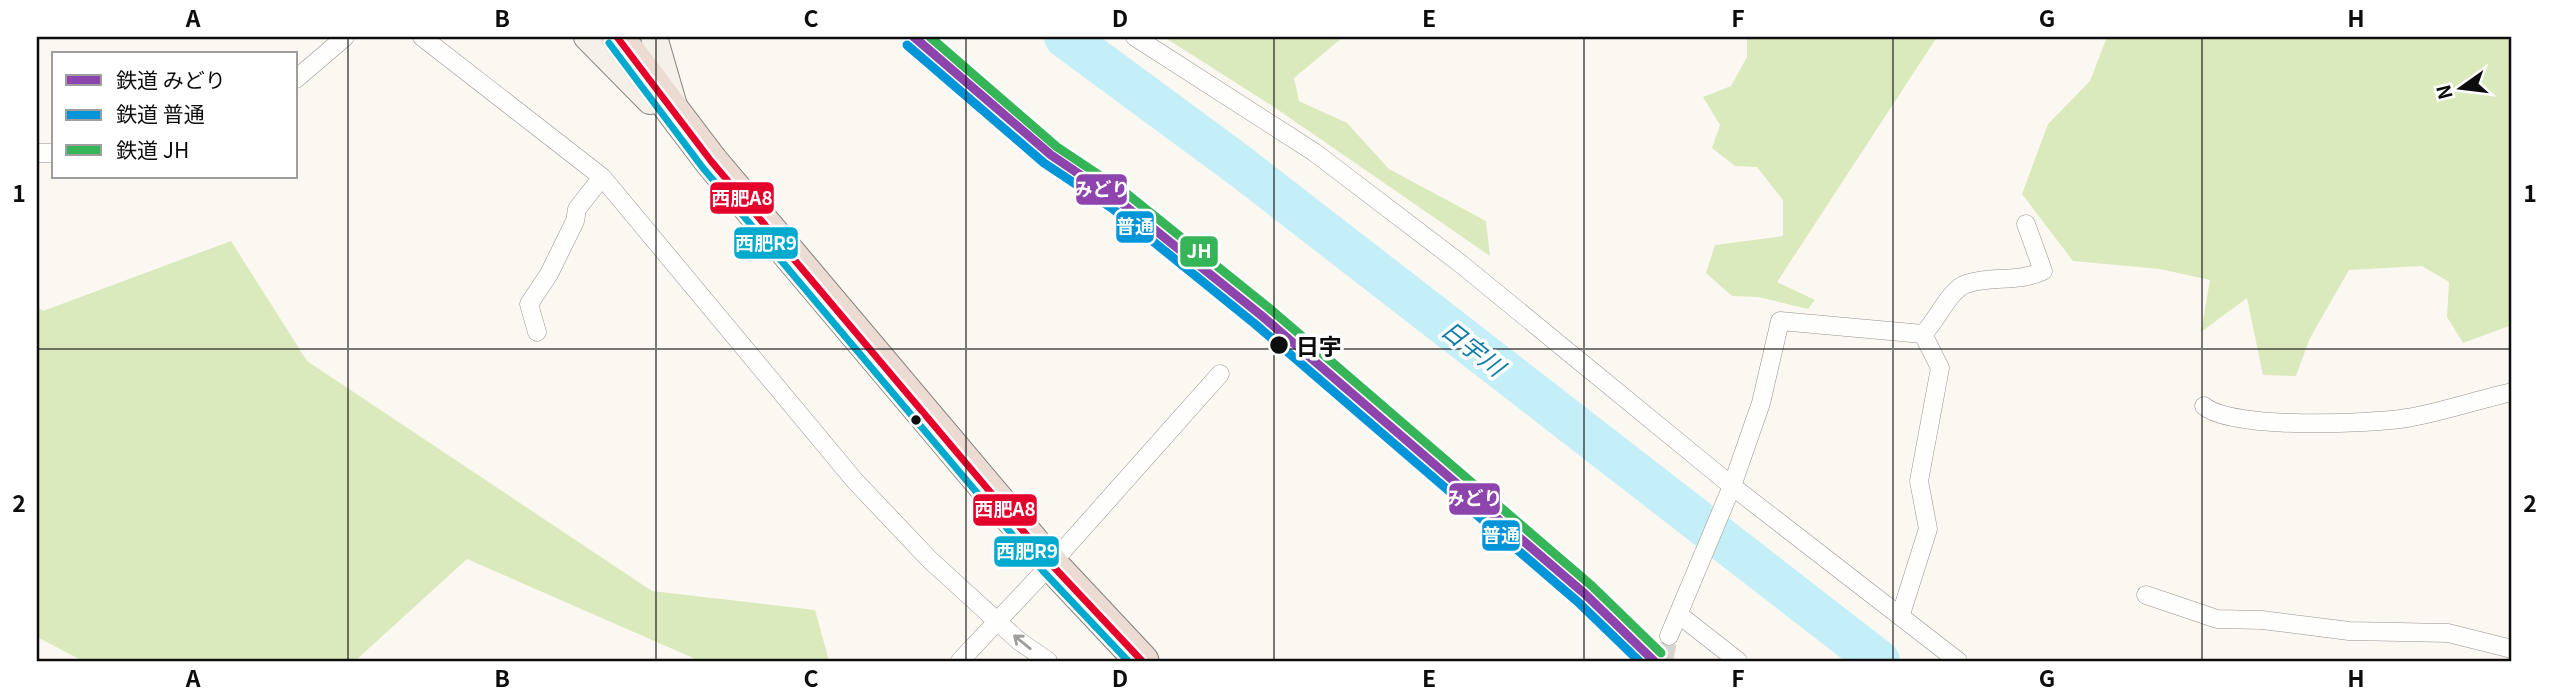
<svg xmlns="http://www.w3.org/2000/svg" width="2549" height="698" viewBox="0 0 2549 698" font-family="Georgia,'Noto Sans JP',serif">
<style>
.forest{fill:#dbeabc}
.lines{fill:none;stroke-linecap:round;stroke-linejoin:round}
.river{stroke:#c4eef8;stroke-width:42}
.street-tunnel{stroke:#d7d5cf;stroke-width:18;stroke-dasharray:18 9;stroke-linecap:butt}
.street-casing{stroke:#949390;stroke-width:19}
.secondary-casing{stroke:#8b8986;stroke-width:28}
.highway-casing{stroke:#81807d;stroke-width:35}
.street{stroke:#fefefd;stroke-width:18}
.secondary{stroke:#f5f1e8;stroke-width:26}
.highway{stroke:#ebdbd3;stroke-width:33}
.bus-1-casing{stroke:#fff;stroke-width:12}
.bus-2-casing{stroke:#fff;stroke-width:12}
.bus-1{stroke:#e4002b;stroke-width:7}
.bus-2{stroke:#00a9ce;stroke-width:7}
.rail-1-casing{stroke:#fff;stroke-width:14}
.rail-2-casing{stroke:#fff;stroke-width:14}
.rail-3-casing{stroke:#fff;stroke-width:14}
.rail-1{stroke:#8e44ad;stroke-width:9}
.rail-2{stroke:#0095d9;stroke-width:9}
.rail-3{stroke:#36b558;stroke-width:9}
.oneway{stroke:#9e9e9d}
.grid{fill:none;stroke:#0d0d0d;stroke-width:2;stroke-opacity:0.55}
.stop-dot{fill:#0d0d0d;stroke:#fff;stroke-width:2.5}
.labels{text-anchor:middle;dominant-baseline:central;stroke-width:7;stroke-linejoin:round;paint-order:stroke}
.stop-label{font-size:23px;font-weight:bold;fill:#0d0d0d;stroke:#fff;text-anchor:start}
.water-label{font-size:24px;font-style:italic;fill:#0c7da8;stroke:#fff}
.line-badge{stroke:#fff;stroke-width:2.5}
.badge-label{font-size:19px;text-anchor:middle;font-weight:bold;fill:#fff}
.neatline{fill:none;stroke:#0d0d0d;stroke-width:2.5}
.grid-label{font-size:23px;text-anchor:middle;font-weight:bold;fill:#0d0d0d}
</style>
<rect width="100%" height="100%" fill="#fbf8f1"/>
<path class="forest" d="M1164,37H1343L1294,78L1299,101L1347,123L1389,169L1486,221L1490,256L1274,107Z
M1747,37H1937L1777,282L1815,300L1808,309L1759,297L1732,296L1706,273L1715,245L1783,236V200L1757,167L1735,166L1712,148L1720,125L1703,97L1731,86L1747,57Z
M2107,37H2512V325L2463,343L2447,317L2449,282L2422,266L2349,270L2310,338L2296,376L2263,375L2247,298L2201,332L2210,280L2160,269L2073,261L2022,194L2048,124L2090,81Z
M231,241L307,361L652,591L815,610L829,661H700L467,559L355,661H83L37,637V307L43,311Z"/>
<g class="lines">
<path class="river" d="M1065,37L1240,166L1879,661"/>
<path class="street-tunnel" d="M1664,661L1669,636"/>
<g class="street-casing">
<path id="street" d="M422,37L602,177L855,481L930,560L1019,641L1048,661
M1135,37L1314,152L1461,264L1732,486L1958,661
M296,79L345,37
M37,153H54
M537,332L529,304L549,274L575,221L577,209L602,177
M1923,334C1937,321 1949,290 1966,284C1991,275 2018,283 2043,271L2026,224
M2204,406C2232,430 2369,424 2407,418C2442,412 2477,400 2512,392
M2146,595L2217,619L2262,620L2349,631L2448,633L2512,649
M1678,614L1738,661
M1669,636L1732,486L1761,403L1780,321L1923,334L1940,368L1919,481L1928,529L1901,614
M960,661L1051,564L1220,374"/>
</g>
<g class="secondary-casing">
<path id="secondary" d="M587,37L650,101
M654,37L674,106"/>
</g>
<g class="highway-casing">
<path id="highway" d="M617,37L711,161L1051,564L1142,661"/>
</g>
<use href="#street" class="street"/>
<use href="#secondary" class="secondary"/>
<use href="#highway" class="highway"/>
<g class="bus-1-casing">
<path id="bus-1" d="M617,37L711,161L1051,564L1142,661"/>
</g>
<g class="bus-2-casing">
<path id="bus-2" d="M609,43L703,168L1043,571L1128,661"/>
</g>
<use href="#bus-1" class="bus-1"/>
<use href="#bus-2" class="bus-2"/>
<g class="rail-1-casing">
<path id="rail-1" d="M914,37L1051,155L1119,201L1262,316L1585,594L1654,661"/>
</g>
<g class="rail-2-casing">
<path id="rail-2" d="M907,45L1044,163L1113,209L1255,324L1578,602L1639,661"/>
</g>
<g class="rail-3-casing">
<path id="rail-3" d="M930,37L1057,147L1126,193L1269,308L1592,586L1661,653"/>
</g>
<use href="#rail-1" class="rail-1"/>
<use href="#rail-2" class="rail-2"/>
<use href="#rail-3" class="rail-3"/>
</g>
<defs><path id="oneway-shaft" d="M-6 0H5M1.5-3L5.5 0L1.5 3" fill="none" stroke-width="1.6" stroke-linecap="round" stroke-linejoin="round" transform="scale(1.75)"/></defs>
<use class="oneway" href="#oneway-shaft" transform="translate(1022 642) rotate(-141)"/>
<path class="grid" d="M348,37V661M656,37V661M966,37V661M1274,37V661M1584,37V661M1893,37V661M2202,37V661M37,349H2512"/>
<g class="stop-dot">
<circle cx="1279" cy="345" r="10"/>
<circle cx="916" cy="420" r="6"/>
</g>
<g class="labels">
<g class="stop-label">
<text x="1296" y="345">日宇</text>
</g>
<g class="water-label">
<text transform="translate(1474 347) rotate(38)">日宇川</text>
</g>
</g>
<g class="line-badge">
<rect x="1075" y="173" width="53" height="33" rx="7" fill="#8e44ad"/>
<rect x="709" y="181" width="66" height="34" rx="7" fill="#e4002b"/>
<rect x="1115" y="210" width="40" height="34" rx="7" fill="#0095d9"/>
<rect x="733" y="226" width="66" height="34" rx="7" fill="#00a9ce"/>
<rect x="1179" y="235" width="40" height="33" rx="7" fill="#36b558"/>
<rect x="1448" y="482" width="53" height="34" rx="7" fill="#8e44ad"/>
<rect x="972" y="493" width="66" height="34" rx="7" fill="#e4002b"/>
<rect x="1481" y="519" width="40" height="33" rx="7" fill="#0095d9"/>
<rect x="993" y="535" width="67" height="33" rx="7" fill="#00a9ce"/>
</g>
<g class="badge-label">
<text x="1102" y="196">みどり</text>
<text x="742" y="205">西肥A8</text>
<text x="1135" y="233">普通</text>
<text x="766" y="250">西肥R9</text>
<text x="1199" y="258">JH</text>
<text x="1474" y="505">みどり</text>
<text x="1005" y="516">西肥A8</text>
<text x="1501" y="542">普通</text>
<text x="1027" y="558">西肥R9</text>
</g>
<rect width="2549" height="698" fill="none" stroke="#ffffff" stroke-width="77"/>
<rect x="52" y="52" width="245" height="126" fill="#ffffff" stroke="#9e9e9e" stroke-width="2"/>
<rect x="66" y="75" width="35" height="10" fill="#8e44ad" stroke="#9e9e9e" stroke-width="2"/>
<text x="116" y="88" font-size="21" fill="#0d0d0d">鉄道 みどり</text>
<rect x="66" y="110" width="35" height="10" fill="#0095d9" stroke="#9e9e9e" stroke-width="2"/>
<text x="116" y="122" font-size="21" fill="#0d0d0d">鉄道 普通</text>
<rect x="66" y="145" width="35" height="10" fill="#36b558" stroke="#9e9e9e" stroke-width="2"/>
<text x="116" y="158" font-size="21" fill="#0d0d0d">鉄道 JH</text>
<g transform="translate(2461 88) rotate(256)" stroke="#ffffff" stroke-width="5" paint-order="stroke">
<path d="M0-5L12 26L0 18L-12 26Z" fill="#0d0d0d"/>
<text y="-10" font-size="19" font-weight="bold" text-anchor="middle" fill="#0d0d0d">N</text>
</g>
<rect x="38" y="38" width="2472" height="622" class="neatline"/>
<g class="grid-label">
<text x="193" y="27">A</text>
<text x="502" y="27">B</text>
<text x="811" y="27">C</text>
<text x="1120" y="27">D</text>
<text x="1429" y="27">E</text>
<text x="1738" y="27">F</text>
<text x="2047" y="27">G</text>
<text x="2356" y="27">H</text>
<text x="19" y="202">1</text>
<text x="2530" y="202">1</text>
<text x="19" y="512">2</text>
<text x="2530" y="512">2</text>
<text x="193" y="687">A</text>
<text x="502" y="687">B</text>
<text x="811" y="687">C</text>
<text x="1120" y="687">D</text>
<text x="1429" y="687">E</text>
<text x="1738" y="687">F</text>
<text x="2047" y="687">G</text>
<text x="2356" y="687">H</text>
</g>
</svg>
